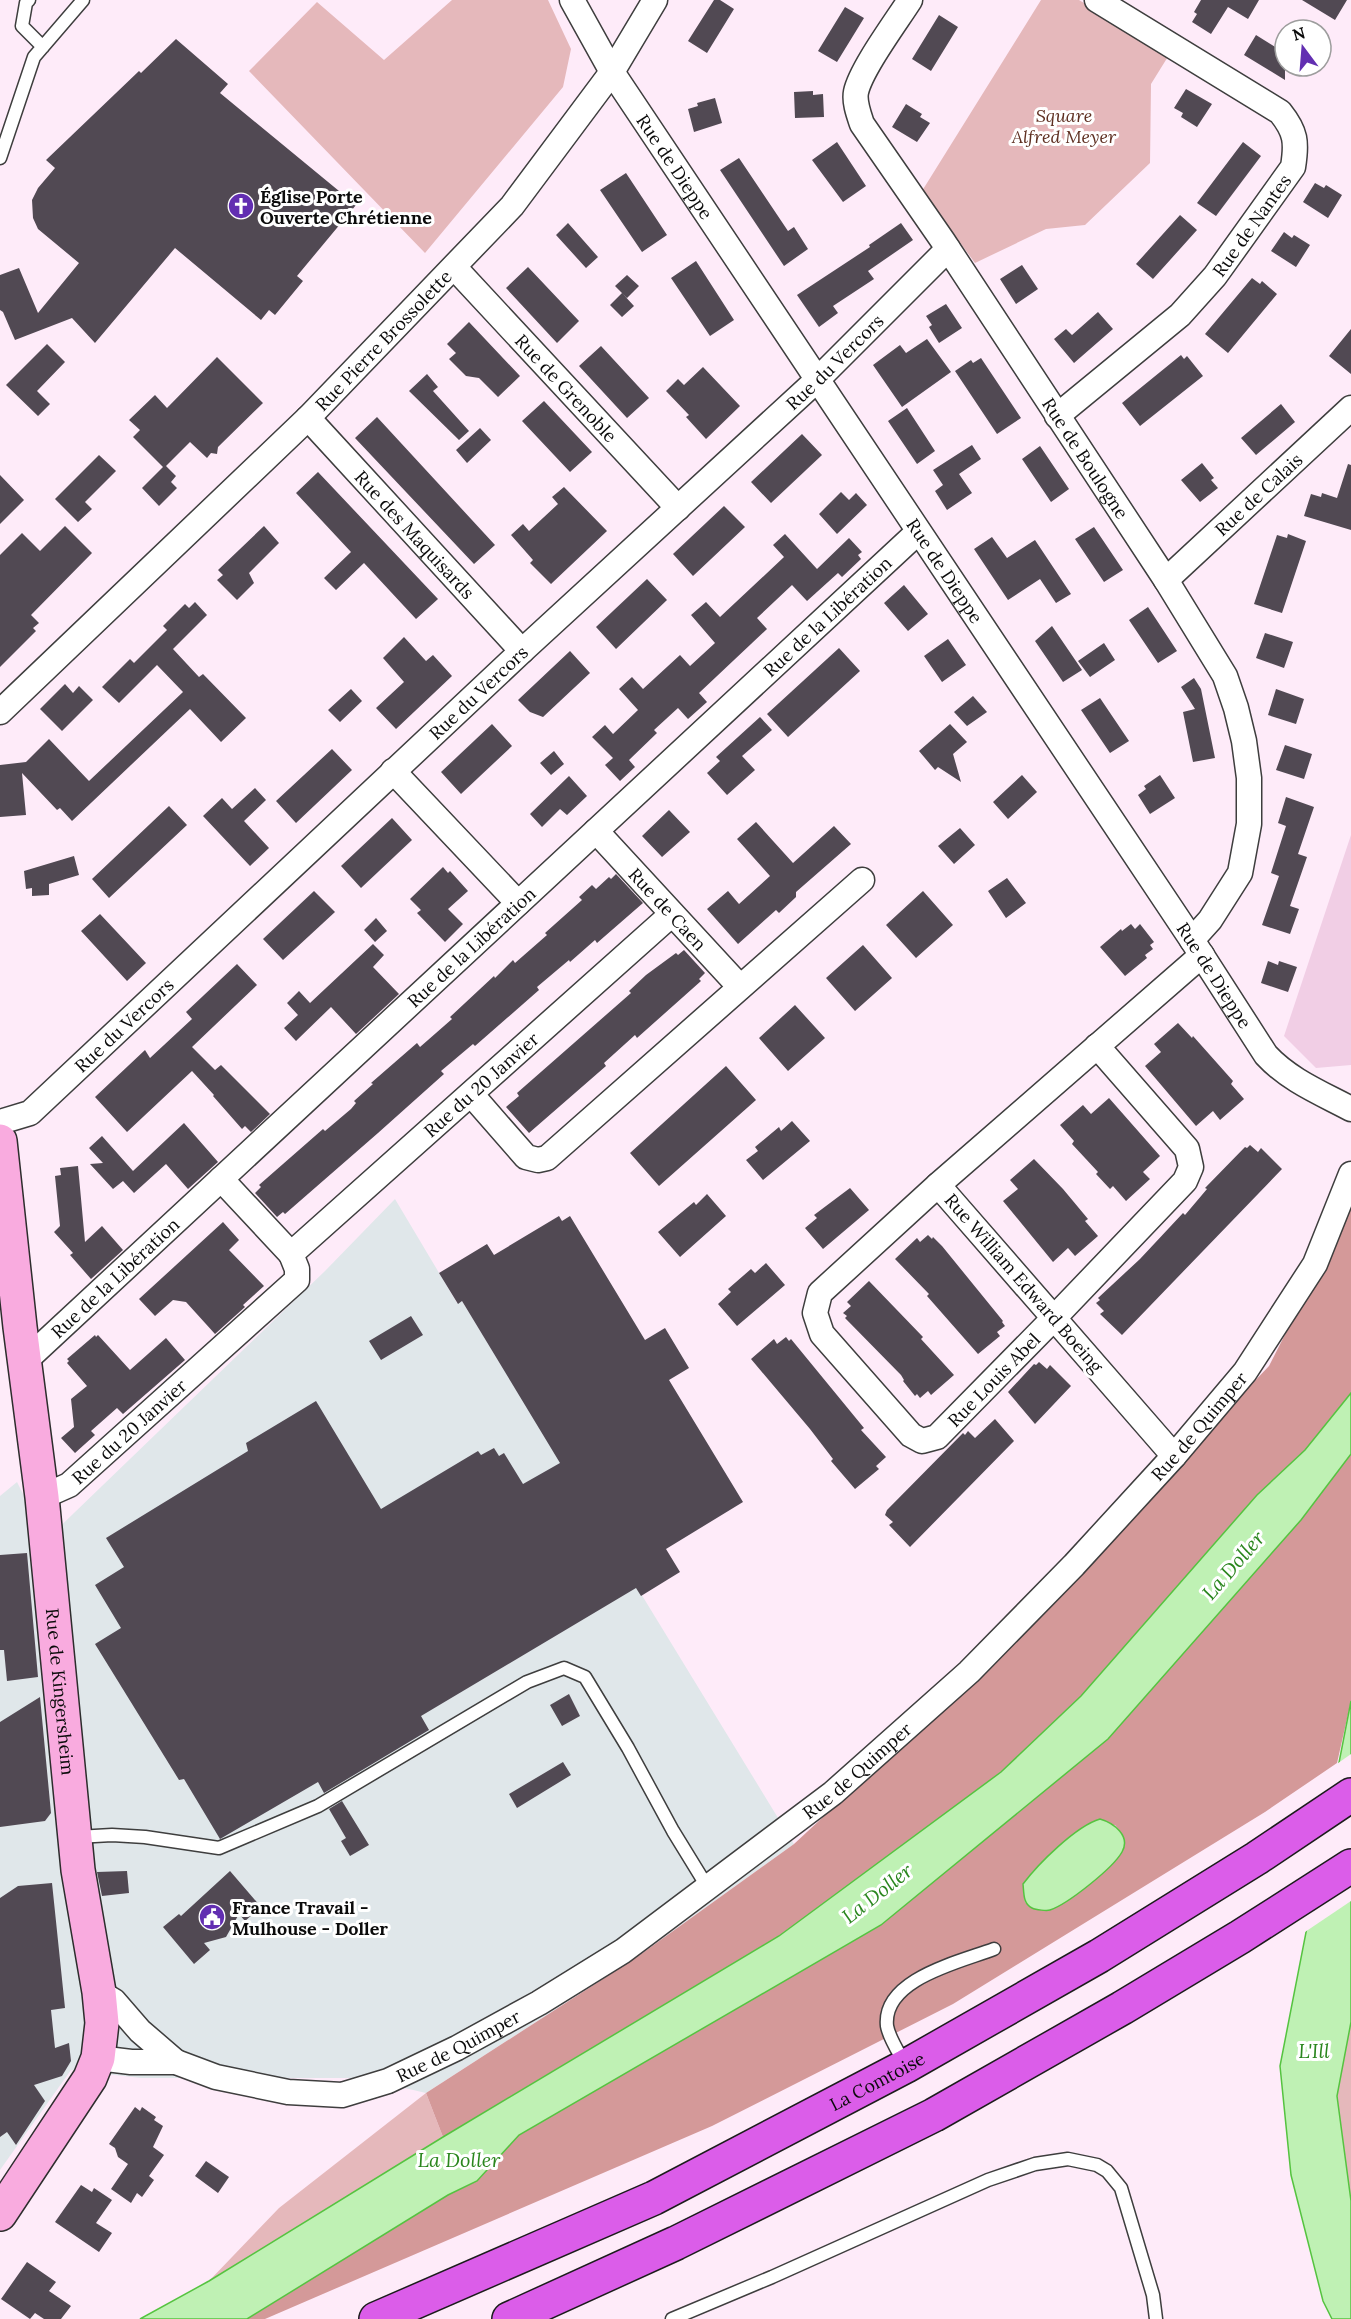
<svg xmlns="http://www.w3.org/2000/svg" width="1351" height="2319" viewBox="0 0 1351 2319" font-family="Lora,serif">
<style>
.industrial{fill:#e0e7ea}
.farmland{fill:#f1cee5}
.green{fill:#e5b8bb}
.forest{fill:#d49999;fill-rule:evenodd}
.water{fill:#bff1b4;stroke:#55c340;stroke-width:1.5}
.pier{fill:#feebf9}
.building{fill:#514953}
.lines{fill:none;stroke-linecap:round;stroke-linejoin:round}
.lane-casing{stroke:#3e3e3e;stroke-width:15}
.street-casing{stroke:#3e3e3e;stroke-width:27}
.secondary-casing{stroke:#2d2d2d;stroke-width:36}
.highway-casing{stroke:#1c1c1c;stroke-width:36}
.lane{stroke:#fff;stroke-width:12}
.street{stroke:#fff;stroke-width:24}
.secondary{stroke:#f9abdf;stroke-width:33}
.highway{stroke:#db5de9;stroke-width:33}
.labels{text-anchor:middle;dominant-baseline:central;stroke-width:6;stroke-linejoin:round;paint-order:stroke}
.park-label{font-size:18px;font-style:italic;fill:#5e2f21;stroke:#fff}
.street-label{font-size:18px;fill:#0b0b0b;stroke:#fff}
.poi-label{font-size:18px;font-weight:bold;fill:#0b0b0b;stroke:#fff;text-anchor:start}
.water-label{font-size:20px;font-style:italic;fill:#2a861e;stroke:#fff}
</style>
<rect width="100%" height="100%" fill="#feebf9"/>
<path class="industrial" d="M395,1199L457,1303L462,1301L794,1844L637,1957L426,2093L362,2078H141L71,2070L0,2170V1496L17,1482L46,1540L325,1271Z"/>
<path class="farmland" d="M1351,835V1065L1316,1068L1284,1036Z"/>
<path class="green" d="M452,0H548L571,49L563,87L425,253L249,71L317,2L384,60Z
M1041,0H1079L1169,55L1151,84L1150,163L1085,225L1046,229L975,263L922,191Z
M1351,2022V2201L1337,2096Z
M426,2093L443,2137L209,2281L279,2208Z"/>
<path class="forest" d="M1351,1205V1393L1305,1450L1257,1495L1081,1696L1001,1772L779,1936L443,2137L426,2093L637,1957L794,1844L969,1682L1269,1366Z
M1351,1454V1701L1337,1763L1265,1812L953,2004L712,2126L265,2319H247L448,2195L477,2181L519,2135L881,1925L1301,1520ZM1115,1825L1121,1833L1124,1842L1033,1909L1025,1902L1023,1884L1032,1872L1070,1837Z"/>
<path class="water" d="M1351,1393V1454L1301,1520L1108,1739L881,1925L519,2135L477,2181L448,2195L247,2319H140L209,2281L443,2137L779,1936L1001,1772L1081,1696L1257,1495L1305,1450Z
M1351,1701V2022L1337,2096L1351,2201V2319H1332L1323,2301L1291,2175L1280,2066Z
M1100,1819C1114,1823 1131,1836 1122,1852C1113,1868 1068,1904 1050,1910C1047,1911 1036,1910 1032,1908C1023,1904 1024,1893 1023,1884C1038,1864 1076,1826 1100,1819Z"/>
<path class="pier" d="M1351,1754V1901L1302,1934L1334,1766Z"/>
<path class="building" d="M714,0H720L734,9L707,53L688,41Z
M1201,0H1259L1248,19L1228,7L1211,34L1192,22L1197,14L1194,12Z
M1302,0H1347L1335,20Z
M845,7L864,18L837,62L818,51Z
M939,15L958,27L931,71L912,59Z
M1256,35L1285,53V80L1244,55Z
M176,39L228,84L220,93L356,205L297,276L303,281L275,315L269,310L261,320L175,248L95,343L72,318L15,340L3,312L0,310V275L19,268L38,313L79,263L38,229L33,218L32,200L38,188L55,168L46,160L139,71L141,73Z
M1186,89L1212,104L1197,127L1181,117L1183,113L1174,108Z
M813,91V95L823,94L824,117L795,118L794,92Z
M715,98L722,123L694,132L688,109L698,106L697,103Z
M906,104L922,114L920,117L930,123L917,142L892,127Z
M837,142L866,186L843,202L812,160Z
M1243,142L1261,156L1216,216L1197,203Z
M739,158L788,231L794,227L808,249L784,266L720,170Z
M626,173L667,235L642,252L600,190Z
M1315,183L1324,188L1326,185L1342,195L1328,218L1303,202Z
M1180,215L1197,230L1153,279L1136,264Z
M568,223L598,257L586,268L556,235Z
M901,223L913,240L868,271L874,279L833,306L838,313L819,327L797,295L870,247L869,245Z
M1284,232L1292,238L1294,235L1310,245L1296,267L1271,251Z
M696,261L734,320L710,336L671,278Z
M1022,265L1038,289L1016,304L1000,279Z
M528,267L579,321L557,343L506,288Z
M627,275L639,286L627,298L615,286Z
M1252,278L1260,284L1262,281L1277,294L1228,353L1205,334Z
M622,293L634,306L622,317L610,305Z
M946,304L962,328L939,343L929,327L932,325L926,316Z
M1098,312L1113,329L1074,363L1054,339L1066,329L1072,335Z
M469,322L520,376L498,397L479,378L466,376L449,359L456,353L447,344Z
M1351,329V374L1329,356Z
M927,339L951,372L902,407L873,365L900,345L906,353Z
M47,344L65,362L37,391L50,404L38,416L6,385Z
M601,346L649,398L627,418L579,366Z
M1181,355L1184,359L1187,356L1203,376L1140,426L1122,403Z
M217,357L263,403L218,447L217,454L211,453L207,458L190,442L166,466L176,476L171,482L177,488L159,506L142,488L163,467L133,437L140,430L129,420L155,395L167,408Z
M981,358L1021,418L997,434L955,371L971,360L973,363Z
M703,367L740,406L706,439L686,417L689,415L666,391L678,379L684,385Z
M427,374L438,387L433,391L469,431L459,440L409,391Z
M544,401L592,452L570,472L522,421Z
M1281,404L1295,422L1256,455L1241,438Z
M907,408L935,451L917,464L888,421Z
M377,417L495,545L474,564L355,438Z
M480,428L491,440L467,463L456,450Z
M802,434L822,455L771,503L751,482Z
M972,445L981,459L959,474L972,493L947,510L935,491L943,485L933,470Z
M1040,446L1069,489L1051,502L1022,459Z
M99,455L116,471L85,502L92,509L78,522L55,499Z
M1202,463L1214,478L1211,480L1218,488L1200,502L1181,480Z
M1348,464L1351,465V530L1304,516L1311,494L1321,497L1322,493L1337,498Z
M318,472L438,599L416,619L364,563L336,590L324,578L351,552L296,493Z
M0,475L24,500L0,524Z
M564,487L607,531L551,584L530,563L533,560L511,535L523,524L529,531L558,504L552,497Z
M841,492L849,500L856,493L867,505L837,534L819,514Z
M724,506L745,527L693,576L673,554Z
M65,526L92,553L31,615L39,623L33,628L36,631L0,667V555L22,533L40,551Z
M264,526L279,543L249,573L254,583L237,600L217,580L223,575L218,570Z
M1094,527L1123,570L1104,582L1075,539Z
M785,534L817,569L849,538L862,552L858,555L861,559L842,577L838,573L807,601L792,585L757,618L767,629L699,693L707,702L688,719L678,708L654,730L657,733L629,760L635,767L620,781L605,765L613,758L592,737L605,725L613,734L638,710L619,689L632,677L643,689L680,655L690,666L715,643L691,615L706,602L720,617L784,557L773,545Z
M1288,534L1306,541L1282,613L1254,604L1277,535L1287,538Z
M992,537L1007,558L1035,540L1071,594L1056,603L1040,579L1008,600L974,549Z
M647,579L667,600L616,649L596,627Z
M904,585L928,614L908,631L884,603Z
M195,602L207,615L173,649L199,677L203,674L246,718L221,742L190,709L72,821L60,808L57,810L22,773L26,815L0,817V765L26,762L49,739L89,781L183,692L157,665L119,703L102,687L130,659L134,663L167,630L163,626L185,604L189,608Z
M1148,607L1177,651L1158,663L1129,620Z
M1052,626L1082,670L1063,682L1035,641Z
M1265,633L1293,642L1284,668L1256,658Z
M404,637L426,661L433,655L452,676L396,729L376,708L404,682L383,658Z
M948,639L966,665L942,682L924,656Z
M1104,643L1115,660L1090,677L1078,661Z
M839,648L860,671L788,737L767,714Z
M570,651L590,673L543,717L530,712L518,700Z
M1194,678L1201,689L1215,758L1193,762L1183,712L1195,709L1181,687Z
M65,684L73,693L79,686L93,700L62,731L40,709Z
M351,689L362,701L340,722L328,710Z
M1276,689L1304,699L1296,724L1268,715Z
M973,696L987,712L967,726L954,712Z
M1100,698L1129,741L1110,753L1081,710Z
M760,717L772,730L742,756L755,770L727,795L707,773L720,761L716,757Z
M492,724L512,746L461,794L441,772Z
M950,724L967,742L953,754L961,782L938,767L935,770L919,751Z
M1285,745L1312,754L1304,779L1276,770Z
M332,749L352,770L296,823L276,801Z
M554,751L564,764L551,775L540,763Z
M1022,775L1037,792L1008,819L993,802Z
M1160,775L1175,798L1150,814L1138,795L1146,789L1144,786Z
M569,776L587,796L567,815L560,809L542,827L530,814Z
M255,788L266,800L244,821L269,848L250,866L203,816L222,798L232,809Z
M1286,797L1314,807L1298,854L1307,857L1290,906L1299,909L1290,934L1262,925L1279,876L1271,873L1286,826L1278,823Z
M169,806L187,825L109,898L92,879Z
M669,810L690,832L662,857L642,836Z
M392,818L412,840L361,888L341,866Z
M756,822L793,863L834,826L851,844L796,892V897L779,913L776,910L738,944L707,909L728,891L739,904L770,876L737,839Z
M960,828L975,845L954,864L938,846Z
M74,856L79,875L49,884V895L32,896V888L26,889L24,871Z
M443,867L448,873L450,871L468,891L448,909L463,924L445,942L417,913L421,910L410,899Z
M616,874L643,903L597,943L595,940L570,962L569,960L537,987L539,990L475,1046L473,1044L441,1071L444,1074L378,1133L285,1214L283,1212L277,1217L255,1193L261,1187L259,1185L323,1129L325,1131L351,1109L356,1103L354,1101L373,1084L371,1083L417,1043L420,1047L452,1019L450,1017L494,976L495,978L513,960L515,963L547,935L545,933L582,900L579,897L592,885L596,889L609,877L611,879Z
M1007,878L1026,903L1006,918L988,891Z
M314,891L335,912L283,960L263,939Z
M923,891L953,925L916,958L886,925Z
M100,914L146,963L127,981L81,931Z
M376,918L387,931L375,942L364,930Z
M1131,924L1135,929L1140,924L1154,942L1150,945L1153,949L1145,955L1147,958L1125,976L1100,947L1121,929L1122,931Z
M373,944L384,955L373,967L399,994L356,1034L331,1007L296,1041L284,1028L298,1015L287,1003L299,991L310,1003Z
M863,945L892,978L855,1011L826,978Z
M684,950L705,973L699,979L701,981L637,1038L635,1035L604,1063L606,1066L529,1133L506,1107L519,1096L517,1093L631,993L629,991L646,975L676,953L678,955Z
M1268,961L1278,965L1279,961L1297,967L1288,992L1261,983Z
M237,964L257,985L192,1047L215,1070L221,1065L270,1114L251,1132L245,1126L242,1129L213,1096L214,1095L192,1071L127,1132L95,1097L145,1050L150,1058L192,1019L186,1012Z
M795,1005L825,1038L788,1071L759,1038Z
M1178,1023L1192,1038L1193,1036L1233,1081L1231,1084L1244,1099L1220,1120L1213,1111L1196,1126L1145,1066L1161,1052L1154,1044Z
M726,1066L756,1100L659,1186L630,1153Z
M1109,1098L1160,1156L1143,1172L1150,1179L1126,1201L1113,1186L1110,1189L1096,1174L1098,1172L1072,1144L1074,1141L1060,1125L1083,1105L1091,1114Z
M792,1121L810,1141L763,1180L746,1160L758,1151L755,1147L779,1127L781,1131Z
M184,1123L218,1162L188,1189L166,1164L134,1193L123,1181L113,1189L90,1164L103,1163L89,1148L102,1136L133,1171Z
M1250,1145L1258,1152L1261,1148L1282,1169L1122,1335L1100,1314L1104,1311L1096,1303L1100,1300L1098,1298L1140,1259L1183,1213L1185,1215L1207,1189L1205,1188L1245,1147L1247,1148Z
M1034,1159L1063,1189L1088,1219L1085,1221L1098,1236L1075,1256L1068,1248L1053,1262L1003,1201L1018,1189L1010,1180Z
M78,1166L85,1242L102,1226L123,1250L91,1279L70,1255L73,1253L54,1232L60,1226L55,1176L61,1175L60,1168Z
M850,1188L869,1210L823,1249L805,1228L817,1218L814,1215Z
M707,1194L726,1216L680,1257L658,1232L694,1202L696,1205Z
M559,1216L562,1221L570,1216L645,1340L665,1328L689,1368L669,1380L743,1502L666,1549L680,1572L641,1596L636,1588L421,1716L429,1730L324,1793L318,1782L220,1839L184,1779L179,1780L95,1644L121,1628L95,1585L124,1567L106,1538L248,1451L246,1443L316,1401L381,1509L478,1451L481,1455L494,1448L499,1456L504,1453L523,1484L560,1463L462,1301L458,1304L439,1273L487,1244L494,1255Z
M223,1222L239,1240L229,1250L264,1286L243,1305L245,1307L215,1334L186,1302L173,1300L155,1316L139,1299Z
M928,1235L932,1239L933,1237L942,1246L1003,1321L1002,1322L1005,1326L997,1332L1000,1336L978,1354L927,1296L929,1294L895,1259L917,1238L920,1242Z
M766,1263L785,1285L737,1326L718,1304L731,1292L728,1289L751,1269L755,1273Z
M869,1281L923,1337L921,1339L954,1375L931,1395L928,1391L920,1398L917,1394L915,1396L903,1381L904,1380L901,1375L845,1318L847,1316L843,1313L851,1306L847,1302Z
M411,1316L423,1335L381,1360L369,1341Z
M95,1335L96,1337L98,1335L130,1370L166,1338L185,1360L123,1414L117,1408L91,1431L95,1435L75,1453L61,1438L74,1427L71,1399L87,1386L67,1363L69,1361L67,1359Z
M786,1337L789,1341L791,1339L864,1428L861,1430L886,1457L876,1466L879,1469L855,1489L831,1461L833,1459L810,1429L751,1359L774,1339L777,1344Z
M1039,1362L1047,1369L1050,1365L1071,1386L1035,1424L1008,1392L1034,1364L1036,1365Z
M995,1419L1014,1441L910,1547L889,1525L893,1522L885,1515L887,1510L963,1433L965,1435L968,1431L975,1438Z
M27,1553L38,1677L7,1681L4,1650H0V1555Z
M569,1694L580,1716L562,1726L550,1705Z
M40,1697L51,1813L45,1821L0,1827V1722Z
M563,1762L571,1775L517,1808L509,1794Z
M342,1801L369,1845L350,1856L341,1841L346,1838L329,1809Z
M127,1871L129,1893L102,1896L97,1872Z
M230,1871L261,1907L245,1921L239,1914L226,1937L204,1943L210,1950L194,1964L163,1927L179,1914L181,1916Z
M52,1883L65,2008L51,2010L55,2048L69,2043L71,2061L62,2076L34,2085L45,2101L16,2145L7,2132L0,2137V1898L18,1886Z
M135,2107L140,2111L142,2107L156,2117L154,2120L163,2126L153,2147L164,2155L149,2176L154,2180L142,2197L137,2193L131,2203L111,2189L128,2164L118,2157L115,2148L109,2144Z
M206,2161L229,2177L218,2193L195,2176Z
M81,2185L92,2192L94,2188L112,2200L96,2223L112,2233L99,2252L55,2222Z
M27,2262L56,2282L49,2291L71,2306L61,2319H44L35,2313L30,2319L1,2299Z"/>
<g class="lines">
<g class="lane-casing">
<path id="lane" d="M29,0L26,3L22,26L43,47
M0,158L34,57L83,0
M77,1837L112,1835L145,1837L219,1848L318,1806L527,1682L564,1668L585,1677L628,1748L673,1831L708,1888
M905,2064C899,2053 889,2038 887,2026C882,1979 960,1962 994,1949
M672,2319L772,2277L988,2180L1035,2164L1068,2159L1097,2165L1107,2171L1121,2188L1153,2295L1156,2319"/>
</g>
<g class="street-casing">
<g id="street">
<path id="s1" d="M572,0L612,72L1192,940L1266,1055C1289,1080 1321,1093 1351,1109"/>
<path id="s2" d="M910,0C896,22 861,69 856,92C854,102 859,115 862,124L943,241L1166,580L1225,676L1236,708L1244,741L1249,778V824L1240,873L1210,920L1192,940"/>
<path id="s3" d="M454,267L678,508"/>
<path id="s4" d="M1057,416L1180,315L1215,276L1293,167C1297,142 1296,132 1280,112L1097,0"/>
<path id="s5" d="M308,418L522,651"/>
<path id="s6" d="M1166,580L1351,408"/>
<path id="s7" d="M0,712L308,418L512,206L612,72L655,0"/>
<path d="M393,771L518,903"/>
<path id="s8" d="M596,831L740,987"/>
<path d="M471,1094L526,1157L538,1160L547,1158L862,880"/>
<path id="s9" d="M0,1122L30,1113L522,651L817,380L948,249"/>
<path d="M221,1179L291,1254"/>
<path id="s10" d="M938,1185L820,1293L815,1313L822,1334L911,1435L922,1441L937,1437L1054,1318L1185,1181L1191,1167L1187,1149L1097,1046"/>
<path id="s11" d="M24,1362L918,532"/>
<path d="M1174,1456L938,1185L1202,955"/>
<path id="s12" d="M42,1497L69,1485L297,1280V1269L291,1254L672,914"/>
<path d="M99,1992L114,2001L140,2031L176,2062"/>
<path id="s13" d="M98,2058L131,2062H176L216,2077L288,2092L342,2095L388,2081L457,2048L539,2003L623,1951L833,1793L969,1672L1074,1565L1174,1456L1245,1372L1315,1264L1351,1174"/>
</g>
</g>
<g class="secondary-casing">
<g id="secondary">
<path id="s14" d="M0,1141L20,1327L42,1497L78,1870L99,1992L102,2023L98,2058L90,2078L0,2214"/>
</g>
</g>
<g class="highway-casing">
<g id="highway">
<path id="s15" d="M376,2319L654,2198L906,2066L1099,1956L1257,1858L1351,1795"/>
<path d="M509,2319L676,2243L934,2115L1122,2008L1240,1937L1351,1866"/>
</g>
</g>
<use href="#lane" class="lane"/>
<use href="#street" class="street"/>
<use href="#secondary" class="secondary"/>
<use href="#highway" class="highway"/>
</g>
<defs>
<g id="church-disc" transform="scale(1.35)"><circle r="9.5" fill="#622eb1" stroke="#fff"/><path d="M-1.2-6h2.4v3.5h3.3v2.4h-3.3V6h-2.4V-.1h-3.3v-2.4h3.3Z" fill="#fff"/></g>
<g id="civic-disc" transform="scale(1.35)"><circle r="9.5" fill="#622eb1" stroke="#fff"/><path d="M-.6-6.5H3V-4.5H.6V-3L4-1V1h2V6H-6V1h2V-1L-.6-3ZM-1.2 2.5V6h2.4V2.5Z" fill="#fff"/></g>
</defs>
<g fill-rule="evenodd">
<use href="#church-disc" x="241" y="206"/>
<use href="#civic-disc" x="212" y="1917"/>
</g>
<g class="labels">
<g class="park-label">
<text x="1064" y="115">Square<tspan x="1064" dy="21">Alfred Meyer</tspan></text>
</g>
<g class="street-label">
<text stroke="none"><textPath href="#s1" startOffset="196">Rue de Dieppe</textPath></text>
<text stroke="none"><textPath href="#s4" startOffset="274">Rue de Nantes</textPath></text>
<text stroke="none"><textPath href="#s7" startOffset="534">Rue Pierre Brossolette</textPath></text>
<text stroke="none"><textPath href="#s9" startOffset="1132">Rue du Vercors</textPath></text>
<text stroke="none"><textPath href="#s3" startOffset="165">Rue de Grenoble</textPath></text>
<text stroke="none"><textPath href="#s2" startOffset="542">Rue de Boulogne</textPath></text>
<text stroke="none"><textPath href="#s6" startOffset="126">Rue de Calais</textPath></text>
<text stroke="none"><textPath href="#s5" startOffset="158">Rue des Maquisards</textPath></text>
<text stroke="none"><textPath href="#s1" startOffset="682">Rue de Dieppe</textPath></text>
<text stroke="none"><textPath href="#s11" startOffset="1096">Rue de la Libération</textPath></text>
<text stroke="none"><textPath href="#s9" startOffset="646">Rue du Vercors</textPath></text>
<text stroke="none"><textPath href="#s8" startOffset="106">Rue de Caen</textPath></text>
<text stroke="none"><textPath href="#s11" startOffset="610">Rue de la Libération</textPath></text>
<text stroke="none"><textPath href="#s1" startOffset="1168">Rue de Dieppe</textPath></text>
<text stroke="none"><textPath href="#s9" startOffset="160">Rue du Vercors</textPath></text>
<text stroke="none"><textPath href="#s12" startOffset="618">Rue du 20 Janvier</textPath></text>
<text stroke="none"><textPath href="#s11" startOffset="124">Rue de la Libération</textPath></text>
<text transform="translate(1024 1283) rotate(49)">Rue William Edward Boeing</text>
<text stroke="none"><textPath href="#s10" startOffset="446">Rue Louis Abel</textPath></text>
<text stroke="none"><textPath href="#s13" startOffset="1347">Rue de Quimper</textPath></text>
<text stroke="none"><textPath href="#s12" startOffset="110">Rue du 20 Janvier</textPath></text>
<text stroke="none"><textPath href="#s14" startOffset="554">Rue de Kingersheim</textPath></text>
<text stroke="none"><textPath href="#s13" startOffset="861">Rue de Quimper</textPath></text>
<text stroke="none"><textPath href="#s13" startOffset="375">Rue de Quimper</textPath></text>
<text stroke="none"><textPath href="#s15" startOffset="555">La Comtoise</textPath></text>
</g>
<g class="poi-label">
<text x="260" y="196">Église Porte<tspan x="260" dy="21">Ouverte Chrétienne</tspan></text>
<text x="232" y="1907">France Travail -<tspan x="232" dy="21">Mulhouse - Doller</tspan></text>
</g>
<g class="water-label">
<text transform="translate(1233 1565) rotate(-49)">La Doller</text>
<text transform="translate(877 1893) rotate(-38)">La Doller</text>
<text x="1314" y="2050">L'Ill</text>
<text x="459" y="2159">La Doller</text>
</g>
</g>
<g transform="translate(1303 48) rotate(344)"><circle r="28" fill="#ffffff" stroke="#9d9d9d" stroke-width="1.5"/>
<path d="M0-4.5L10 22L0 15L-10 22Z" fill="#622eb1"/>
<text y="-9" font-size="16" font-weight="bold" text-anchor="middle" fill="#0b0b0b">N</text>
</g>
</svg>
